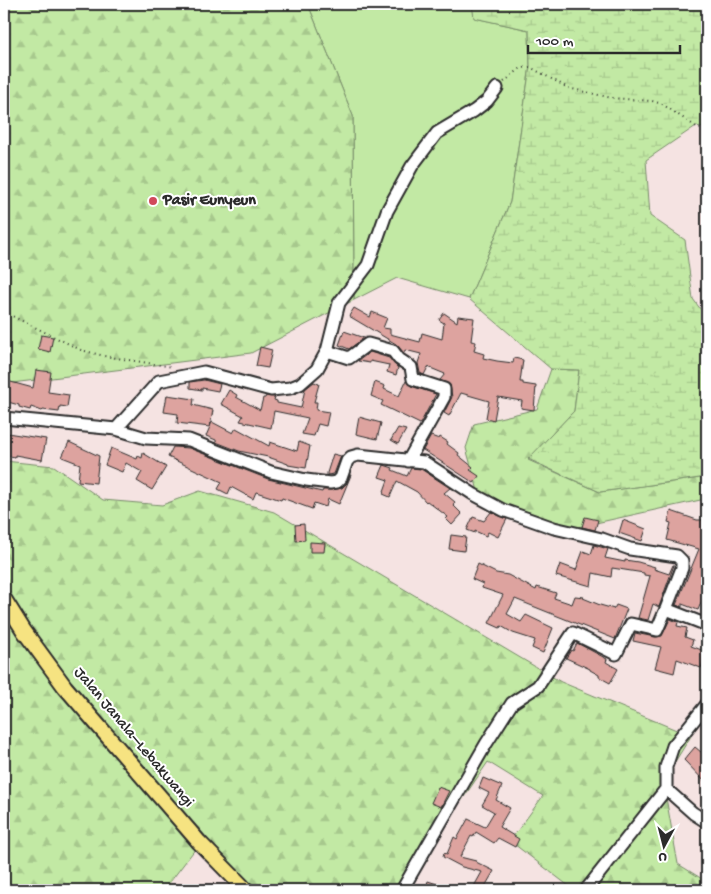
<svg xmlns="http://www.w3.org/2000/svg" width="711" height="894" viewBox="0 0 711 894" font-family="'Gochi Hand',sans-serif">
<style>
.green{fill:#c2e9a4;stroke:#768a68}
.forest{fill:url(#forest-firs);stroke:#768a68}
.wetland{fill:url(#wetland-marsh);stroke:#768a68}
.building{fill:#dda39f;stroke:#2b2b2b}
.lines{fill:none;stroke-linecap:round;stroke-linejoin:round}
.minor-casing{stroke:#2b2b2b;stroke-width:15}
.major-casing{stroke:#2b2b2b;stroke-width:18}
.path{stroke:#2b2b2b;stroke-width:2;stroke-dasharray:1 4;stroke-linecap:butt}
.minor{stroke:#fff;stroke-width:11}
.major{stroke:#f6e381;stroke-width:14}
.poi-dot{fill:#d1495b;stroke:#fff;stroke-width:2}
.labels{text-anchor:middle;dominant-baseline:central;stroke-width:4;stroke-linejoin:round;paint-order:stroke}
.poi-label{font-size:16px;font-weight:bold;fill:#2b2b2b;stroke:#fff;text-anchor:start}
.street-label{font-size:16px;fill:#2b2b2b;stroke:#fff}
</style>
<defs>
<pattern id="forest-firs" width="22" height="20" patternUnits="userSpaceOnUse" patternTransform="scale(1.25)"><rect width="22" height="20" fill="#c2e9a4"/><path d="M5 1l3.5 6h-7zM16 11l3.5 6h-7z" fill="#a7c88d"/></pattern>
<pattern id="wetland-marsh" width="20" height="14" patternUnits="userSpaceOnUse" patternTransform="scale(1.25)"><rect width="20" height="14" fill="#c2e9a4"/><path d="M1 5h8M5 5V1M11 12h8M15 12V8" fill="none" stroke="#a7c88d"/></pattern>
</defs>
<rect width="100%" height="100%" fill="#f5e3e2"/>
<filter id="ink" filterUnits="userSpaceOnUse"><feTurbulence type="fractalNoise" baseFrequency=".02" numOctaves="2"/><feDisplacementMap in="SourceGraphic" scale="10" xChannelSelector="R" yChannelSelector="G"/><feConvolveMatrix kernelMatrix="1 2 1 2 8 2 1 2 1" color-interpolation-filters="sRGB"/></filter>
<g filter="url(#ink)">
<path class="green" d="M308,4H472L475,18L529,30L530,66L510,202L469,299L397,278L354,300L353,116Z"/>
<path class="forest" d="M4,4H308L353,116L354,300L251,353L4,384Z
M551,369L579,370L574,411L528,460L600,492L707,477V501L705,499L564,530L482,505L466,448L474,424L537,409Z
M4,461L54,466L103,500L162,505L200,491L274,512L561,682L691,736L663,781L678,864L707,882V890H574L510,841L543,796L488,762L400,890H244L196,848L164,890H4Z"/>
<path class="wetland" d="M472,4H707V128L696,126L646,160L650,216L685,240L693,299L707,318V477L600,492L528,459L574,411L579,370L551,369L469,299L510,202L530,66L529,30L474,18Z"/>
<path class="building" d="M354,308L370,317L372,312L387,318L383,328L390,329V334L420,342L422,333L442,339L444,323L439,320L444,313L457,322L458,316L474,318L471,341L476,342L474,351L484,354L483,358L497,361L513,363L514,358L523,360L520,382H523V384L536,386L534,410L521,408L522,401L498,397L494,420L486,418L489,401L461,393L449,416L444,413L452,397L450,385L440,380L445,374L428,367L424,375L420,373L418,363L421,354L405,350L404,353L396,344L349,316Z
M344,331L364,338L349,349L339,345Z
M41,335L53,337L50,352L38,349Z
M260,347L272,350L268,368L256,366Z
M370,352L389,358L398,368L396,375L387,372L389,365L370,361V363L358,361Z
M36,370L51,372L48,392L69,395L67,407L60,406L59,412L43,410L42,411L31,407L30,410L19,407V405L4,401V394L7,381L33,388Z
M204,380L220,384L218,391L202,388V390L190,388V382Z
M406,381L411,386L436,394L420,424L381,405L383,401L371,396L375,382L385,386L384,389L399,396Z
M314,382L319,384L314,402H317L316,410L329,412L326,426L318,424L314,436L302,434L308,418L274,411L271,428L240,421L243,416L221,404L229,390L237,395L236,397L260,410L263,398H265L266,396L275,397L274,400L277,401V403L301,408L305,389Z
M167,395L194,399L193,405L213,410L210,427L177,423L178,414L164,412Z
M359,417L381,423L377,439L356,434Z
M212,422L233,433L236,428L269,446L270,442L297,451L299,442L310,446L306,468L288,465V464L268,457L239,451L216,442V440L206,436Z
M398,428L406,430L398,444L391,440Z
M7,433L46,439L42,460L15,455V457L4,455V444H6Z
M431,436L439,439L440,437L448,442L447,444L459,453L458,455L473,467L470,470L479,476L474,483L423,450Z
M69,442L99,456L96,483L78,481L80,464L62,457Z
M173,447L189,448L268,479L322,492L323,490H331L342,488L347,483L350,475H351L339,504L328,499L326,507L314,503L312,509L282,498L281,500L256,492L253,499L231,487L228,494L218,489L222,482L168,457Z
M111,448L137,459L138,456L142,458L143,453L166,467L152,490L137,481L142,472L126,463L122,472L105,465Z
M333,454L341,456L334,474L327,475V473Z
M384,465L393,468L392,470L407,476L411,468L421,469L450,488L444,493L455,502L453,505L462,514L452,525L446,519L448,517L427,501L426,502L417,492L397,481L390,497L383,494L388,480L379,477Z
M671,511L697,520H707V588L698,610L682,604V607L676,605L699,549L667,540L671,523L668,522Z
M491,512L507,519L498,537L488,532L486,536L475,531V533L467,530L473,517L484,521Z
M585,517L598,520L595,530L582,527Z
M623,520L646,529L642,541L619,533Z
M304,524L305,540L296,541L295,525Z
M451,535L466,537L464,551L449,549Z
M310,542L325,543L324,552H310Z
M594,545L608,549L605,558L625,562V560L638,562L655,567L654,569L669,574L673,565H674L659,607L653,604L648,620L638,618L650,576L644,575V573L612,568L611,577L593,573L591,586L556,576L560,564L576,570L583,551L591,554Z
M478,564L496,573L508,575L536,590L537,587L556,593L554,598L572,604L575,596L584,597L583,598L600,605L614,609L616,605L627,609L615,639L515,599L507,614L521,622L526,615L553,628L543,653L532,648L535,640L513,633L501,626L500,628L489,623L503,595L482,588L483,584L472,579Z
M670,619L678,622L677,626L687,628L685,637L693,640L691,646L707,652L701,668L677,659L674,673L655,668L661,647L633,641L635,633L655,637L662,636Z
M577,643L607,659L606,662L618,669L610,683L599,677V675L590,670V669L566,658L571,650L573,651Z
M695,747L707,757V784L684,760Z
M483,778L502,786L496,800L510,808L499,827L519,839L515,847L498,838L494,843L476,832L473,837L471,836L460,857L476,861V862L494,871L483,890H472L482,872L462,867L443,857L444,853L447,854L454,837L457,839L468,819L485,827L494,812L482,805L489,793L479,788Z
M438,787L449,791L441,807L431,803Z
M428,881L452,889V890H425Z"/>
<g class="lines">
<g class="minor-casing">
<path id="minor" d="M327,351L349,358L368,344L393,351L399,359L411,367L413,379L444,389V397L408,461
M4,418L116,429L146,438L189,440L271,472L306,480L330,483L337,482L341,478L347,461L351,457L358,455L424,462L473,494L503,510L554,528L602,539L630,549L677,556L682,561V568L666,609L707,625
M116,429L159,381L204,372L271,390L290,388L300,384L317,369L327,351L339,303L368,265L387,211L412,166L437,133L474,111L487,101L497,88
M666,789L693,813L707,822
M402,890L486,744L512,703L538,686L573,633L616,654L631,624L657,630L666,609
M586,890L666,789V767L673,746L707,704"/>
</g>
<g class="major-casing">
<path id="major" d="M4,599L24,631L65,687L199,842L246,890"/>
</g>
<path class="path" d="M504,82L521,68L530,67L568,88L612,98L652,101L662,104L698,128L707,131
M4,312L81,350L104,356L173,367"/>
<use href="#minor" class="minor"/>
<use href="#major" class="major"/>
</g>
</g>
<circle class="poi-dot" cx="153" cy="201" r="5"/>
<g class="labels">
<g class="poi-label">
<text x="163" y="201">Pasir Eunyeun</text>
</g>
<g class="street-label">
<text transform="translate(133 738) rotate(50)">Jalan Janala–Lebakwangi</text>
</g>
</g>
<rect width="711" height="894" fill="none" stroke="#fff" stroke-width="20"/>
<rect x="10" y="10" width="691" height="874" fill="none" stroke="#2b2b2b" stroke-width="2" filter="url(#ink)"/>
<g transform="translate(664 846) rotate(187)" stroke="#ffffff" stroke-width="4" paint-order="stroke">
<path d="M0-4L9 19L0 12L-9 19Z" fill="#2b2b2b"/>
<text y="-8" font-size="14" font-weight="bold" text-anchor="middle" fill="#2b2b2b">U</text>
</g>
<path d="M528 45v8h152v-8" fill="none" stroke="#2b2b2b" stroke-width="2.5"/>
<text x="536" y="45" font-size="15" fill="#2b2b2b" stroke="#ffffff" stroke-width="4" paint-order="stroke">100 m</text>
</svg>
